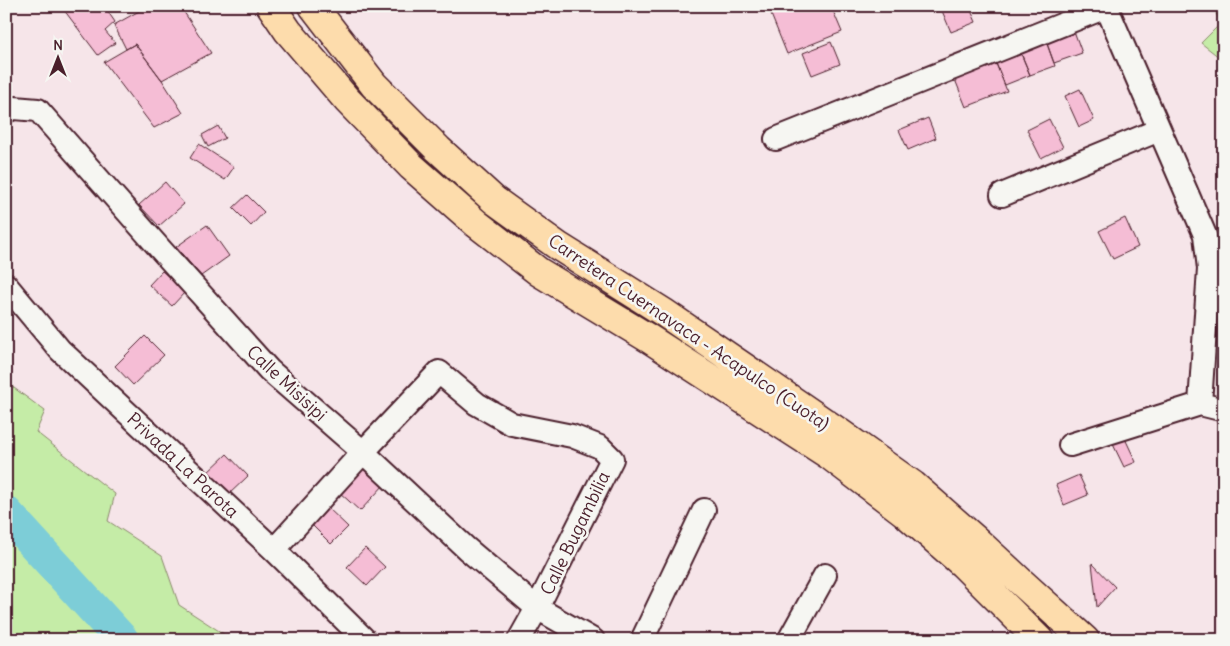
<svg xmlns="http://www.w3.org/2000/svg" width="1230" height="646" viewBox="0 0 1230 646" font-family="Delius,sans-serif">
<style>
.green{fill:#c5eca7;stroke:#888669}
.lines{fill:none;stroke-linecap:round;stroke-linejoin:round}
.river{stroke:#7dcdd7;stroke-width:34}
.building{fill:#f5bdd5;stroke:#4a1f2b}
.minor-casing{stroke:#4a1f2b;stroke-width:26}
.highway-casing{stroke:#4a1f2b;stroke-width:31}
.minor{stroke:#f6f6f2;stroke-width:22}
.highway{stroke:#fddcac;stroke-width:28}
.labels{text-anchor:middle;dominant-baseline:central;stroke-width:5;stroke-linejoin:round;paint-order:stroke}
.street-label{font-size:18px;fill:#4a1f2b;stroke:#f6f6f2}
</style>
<rect width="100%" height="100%" fill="#f6e5e9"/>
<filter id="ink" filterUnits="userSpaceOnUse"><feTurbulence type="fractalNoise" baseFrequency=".02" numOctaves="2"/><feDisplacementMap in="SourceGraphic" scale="10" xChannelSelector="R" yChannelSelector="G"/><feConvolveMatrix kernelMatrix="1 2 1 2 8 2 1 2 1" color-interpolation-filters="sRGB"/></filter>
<g filter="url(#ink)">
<path class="green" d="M1212,6H1224V61L1201,43L1221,23Z
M6,382L45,411L36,432L115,494L108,521L162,556L179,605L233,640H6Z"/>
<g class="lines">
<path class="river" d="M6,513L122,640"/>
</g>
<path class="building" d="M61,6H104L115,22L105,31L115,43L98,55Z
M148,6H180L211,53L162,80L135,44L126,49L114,25Z
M786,6H831L842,32L787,54L770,12Z
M940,6H969L976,22L951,32Z
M1074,31L1082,53L1054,63L1046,41Z
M1046,41L1055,66L1030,75L1020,51Z
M831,42L840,64L812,75L803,53Z
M135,44L162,80L183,113L154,128L104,62Z
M1020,51L1030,75L1005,85L995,61Z
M995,61L1007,91L966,107L954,77Z
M1080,89L1094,120L1079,127L1065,96Z
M928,118L936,138L908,150L899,130Z
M1049,119L1063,147L1041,158L1027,130Z
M218,126L225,138L208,147L202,135Z
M199,144L234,167L225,180L190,158Z
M165,182L184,204L159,226L139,205Z
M247,195L264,212L251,226L233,208Z
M1125,218L1138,247L1113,259L1099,231Z
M207,225L229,256L201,276L176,247Z
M162,271L185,292L172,306L149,285Z
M145,336L164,355L133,385L115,366Z
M1121,430L1136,462L1124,467L1109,436Z
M227,454L248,476L227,496L206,474Z
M365,465L385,484L360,511L339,492Z
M1079,475L1088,495L1064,505L1056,485Z
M326,506L348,527L331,544L309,522Z
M365,548L385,567L367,586L347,567Z
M1092,563L1115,587L1097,607Z
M539,634L556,637L558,640H533Z"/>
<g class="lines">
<g class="minor-casing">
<path id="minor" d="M1106,6L1205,235L1209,269L1200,404
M6,111L14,108L38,110L162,251L269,370L363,452L467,549L537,608L593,640
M776,139L1106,7
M1002,195L1159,130
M6,285L60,350L274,550L365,640
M1070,445L1200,404L1224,410
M274,550L363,452L439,372L477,404L512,424L572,436L600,447L612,459L537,608L519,640
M642,640L704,510
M789,640L825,575"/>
</g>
<g class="highway-casing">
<path id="highway" d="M271,6L288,31L347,100L411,166L477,224L539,272L648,338L829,455L904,512L963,564L1039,640
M313,6L374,85L438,149L494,200L558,246L663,312L840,433L913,485L978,542L1020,581L1085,640"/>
</g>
<use href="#minor" class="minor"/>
<use href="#highway" class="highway"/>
</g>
</g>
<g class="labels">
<g class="street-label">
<text transform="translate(689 332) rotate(34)">Carretera Cuernavaca - Acapulco (Cuota)</text>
<text transform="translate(287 383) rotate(43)">Calle Misisipi</text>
<text transform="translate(183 465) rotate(43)">Privada La Parota</text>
<text transform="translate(575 533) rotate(-64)">Calle Bugambilia</text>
</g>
</g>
<rect width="1230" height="646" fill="none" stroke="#f6f6f2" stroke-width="25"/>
<rect x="12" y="12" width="1205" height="621" fill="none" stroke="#4a1f2b" stroke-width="2" filter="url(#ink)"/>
<g transform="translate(58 58)" stroke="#f6f6f2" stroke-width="4" paint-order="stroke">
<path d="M0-4L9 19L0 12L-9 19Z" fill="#4a1f2b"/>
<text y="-8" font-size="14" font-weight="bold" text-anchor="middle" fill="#4a1f2b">N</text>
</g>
</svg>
